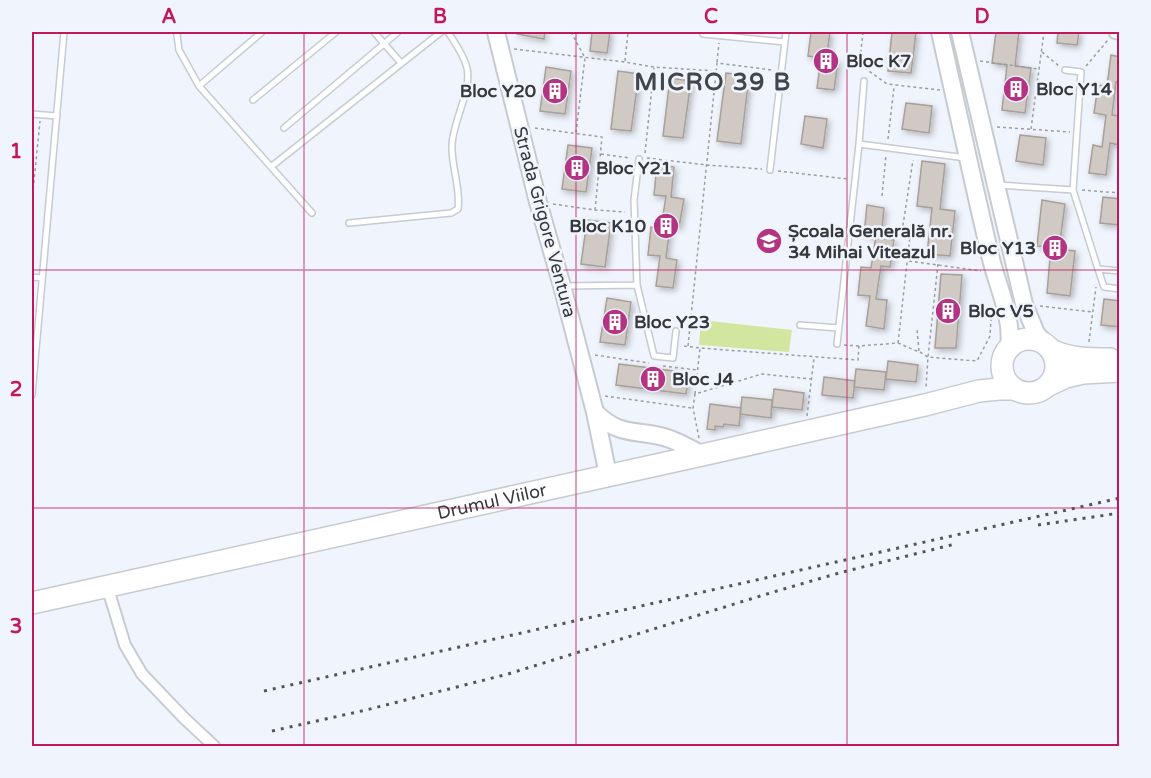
<svg xmlns="http://www.w3.org/2000/svg" width="1151" height="778" viewBox="0 0 1151 778" font-family="'Varela Round',sans-serif">
<style>
.green{fill:#d3e6a0}
.building{fill:#d1cac4;stroke:#a69f9a;stroke-width:1.5;filter:url(#shadow)}
.lines{fill:none;stroke-linecap:round;stroke-linejoin:round}
.lane-casing{stroke:#c6cbd2;stroke-width:8}
.street-casing{stroke:#c6cbd2;stroke-width:14}
.secondary-casing{stroke:#c6cbd2;stroke-width:20}
.highway-casing{stroke:#c6cbd2;stroke-width:24}
.path{stroke:#9a9da3;stroke-width:1.5;stroke-dasharray:3 3;stroke-linecap:butt}
.lane{stroke:#fff;stroke-width:5}
.street{stroke:#fff;stroke-width:10}
.secondary{stroke:#fff;stroke-width:16}
.highway{stroke:#fff;stroke-width:21}
.rail{stroke:#535559;stroke-width:3;stroke-dasharray:3 6;stroke-linecap:butt}
.grid{fill:none;stroke:#c2185b;stroke-width:1.5;stroke-opacity:0.55}
.labels{text-anchor:middle;dominant-baseline:central;stroke-width:5;stroke-linejoin:round;paint-order:stroke}
.poi-label{font-size:18px;font-weight:bold;fill:#36383b;stroke:#f0f4fc;text-anchor:start}
.street-label{font-size:18px;fill:#36383b;stroke:#f0f4fc}
.district-label{font-size:24px;font-weight:bold;letter-spacing:1.5px;fill:#42464c;stroke:#f0f4fc}
.neatline{fill:none;stroke:#c2185b;stroke-width:2}
.grid-label{font-size:20px;text-anchor:middle;font-weight:bold;fill:#c2185b}
</style>
<defs>
<filter id="shadow"><feDropShadow dx="2.5" dy="2.5" stdDeviation="3" flood-color="#0004"/></filter>
</defs>
<rect width="100%" height="100%" fill="#f0f4fc"/>
<path class="green" d="M701,320L792,330L789,352L699,345Z"/>
<path class="building" d="M517,32H545L544,39L517,34Z
M592,32H610L607,53L590,51Z
M811,32H830L826,60L838,61L834,90L817,88L821,58L808,56Z
M892,32H916L911,73L888,71Z
M996,32H1019L1015,66L1031,68L1025,113L1002,110L1007,65L992,63Z
M1058,32H1079L1077,45L1057,43Z
M1111,55L1120,57V83L1116,82L1112,115L1120,116V139L1119,145L1110,143L1106,175L1089,173L1093,145L1102,147L1106,115L1094,113L1098,85L1107,86Z
M546,67L571,71L565,114L540,111Z
M618,71L639,74L631,131L611,129Z
M726,73L749,76L741,144L717,141Z
M670,78L691,81L683,138L663,136Z
M906,103L932,106L929,133L902,129Z
M805,116L827,119L823,148L801,144Z
M1020,135L1046,138L1043,165L1016,161Z
M568,145L592,148L586,192L562,189Z
M922,161L945,164L940,209L955,211L950,256L927,254L932,208L917,206Z
M657,164L674,167L671,197L684,199L679,227L670,226L666,258L677,260L673,288L656,286L660,256L648,255L651,227L661,228L666,196L654,195Z
M1103,197L1120,199V225L1100,223Z
M1042,200L1065,204L1059,249L1075,251L1070,296L1047,293L1051,247L1037,246Z
M867,205L884,208L881,238L894,240L890,267L881,266L876,299L887,300L884,329L866,326L870,296L858,295L861,267L871,268L876,236L864,235Z
M587,220L611,223L605,267L581,264Z
M941,274L962,275L956,348H935Z
M607,298L631,302L625,345L600,342Z
M1104,299L1120,301V327L1101,325Z
M888,361L918,365L916,382L886,379Z
M619,364L689,373L686,394L616,385Z
M856,369L886,372L884,390L854,387Z
M824,377L855,381L853,398L822,395Z
M774,389L804,393L802,410L772,407Z
M742,397L772,400L771,418L740,414Z
M710,404L741,408L739,426L724,424L723,427L715,426V430L707,429Z"/>
<g class="lines">
<g class="lane-casing">
<path id="lane" d="M178,32L177,35L179,50L199,86L312,213
M374,32L401,63
M703,32V34L785,42
M199,86L262,32
M253,100L336,32
M32,114L57,116
M284,128L398,32
M859,144L966,158
M272,166L441,32
M770,170L786,32
M998,185L1073,190L1081,72L1065,70
M1073,190L1098,269L1120,271
M349,223L451,213L458,209C461,188 451,166 452,145C453,121 472,90 467,68C464,55 455,43 448,32
M1098,269L1104,287L1120,289
M32,277L42,278
M637,285L634,200L639,159
M564,286L637,285L654,356L673,358L676,331
M800,325L838,328
M837,344L859,144L864,81
M32,395L64,32"/>
</g>
<g class="street-casing">
<path id="street" d="M1115,32V33L1120,34
M107,586L125,645L142,674L184,718L214,746"/>
</g>
<g class="secondary-casing">
<path id="secondary" d="M496,32L538,202L562,286L595,412L608,475
M940,32C957,107 973,183 991,259C998,288 1013,317 1009,347
M960,32L1024,304L1036,333L1044,343
M595,412C620,437 634,429 664,437C678,441 690,448 702,455"/>
</g>
<g class="highway-casing">
<g id="highway">
<circle cx="1029" cy="366" r="27"/>
<path d="M1051,350C1069,359 1090,359 1110,359"/>
<path d="M1049,385L1066,377L1083,373L1120,371"/>
<path id="s1" d="M32,603L702,455L925,405L979,391L999,389H1014"/>
</g>
</g>
<path class="path" d="M571,32L585,58L576,132
M863,32L861,51L866,69L887,84L940,90
M514,49L625,62L654,67L715,71
M1042,52L1059,66
M625,61L628,32
M980,61L1038,69
M717,62L719,43
M1086,66L1108,40
M997,127L1070,132
M535,128L602,137L595,210
M1031,129L1044,32
M888,139L894,87
M645,153L654,68
M601,154L630,158
M647,158L707,165L762,169
M778,171L848,179
M1082,190L1120,193
M1118,192L1120,176
M882,196L886,155
M32,201L40,121
M553,204L595,210L625,212
M909,261L981,271
M938,264L928,357L977,361L990,336L991,319L995,318
M1040,306L1092,312
M1089,342L1096,287
M898,343L910,236L903,225L913,160
M844,345L859,346L898,343L919,352L917,329
M684,346L700,348
M688,346L717,63L772,70
M920,352L928,357L926,387
M595,355L649,363
M663,366L697,370
M695,394L700,348L858,360L859,346
M605,396L692,408
M807,416L814,358
M699,438L693,408L695,394L762,374L811,379"/>
<use href="#lane" class="lane"/>
<use href="#street" class="street"/>
<use href="#secondary" class="secondary"/>
<use href="#highway" class="highway"/>
<path class="rail" d="M1038,525L1120,513
M264,691L1120,498
M272,731L366,710L508,674L770,593L839,573L955,544"/>
</g>
<path class="grid" d="M304,32V746M576,32V746M847,32V746M32,270H1120M32,508H1120"/>
<defs>
<g id="building-disc" transform="scale(1.35)"><circle r="9.5" fill="#b23482" stroke="#f0f4fc"/><path d="M-4-6H4V6H1V3H-1V6H-4ZM-2.5-4.3h1.7v1.8h-1.7ZM.8-4.3h1.7v1.8H.8ZM-2.5-1h1.7V.8h-1.7ZM.8-1h1.7V.8H.8Z" fill="#fff"/></g>
<g id="school-disc" transform="scale(1.35)"><circle r="9.5" fill="#b23482" stroke="#f0f4fc"/><path d="M0-5L7-2L0 1L-7-2ZM-4 1L0 2.5L4 1V4Q0 6-4 4Z" fill="#fff"/></g>
</defs>
<g fill-rule="evenodd">
<use href="#building-disc" x="826" y="61"/>
<use href="#building-disc" x="1016" y="89"/>
<use href="#building-disc" x="555" y="91"/>
<use href="#building-disc" x="577" y="168"/>
<use href="#building-disc" x="666" y="226"/>
<use href="#school-disc" x="769" y="241"/>
<use href="#building-disc" x="1055" y="248"/>
<use href="#building-disc" x="948" y="311"/>
<use href="#building-disc" x="615" y="322"/>
<use href="#building-disc" x="653" y="379"/>
</g>
<g class="labels">
<g class="poi-label">
<text x="846" y="61">Bloc K7</text>
<text x="1036" y="89">Bloc Y14</text>
<text x="536" y="91" text-anchor="end">Bloc Y20</text>
<text x="596" y="168">Bloc Y21</text>
<text x="646" y="226" text-anchor="end">Bloc K10</text>
<text x="788" y="231">Școala Generală nr.<tspan x="788" dy="21">34 Mihai Viteazul</tspan></text>
<text x="1036" y="248" text-anchor="end">Bloc Y13</text>
<text x="968" y="311">Bloc V5</text>
<text x="634" y="322">Bloc Y23</text>
<text x="672" y="379">Bloc J4</text>
</g>
<g class="street-label">
<text transform="translate(545 222) rotate(75)">Strada Grigore Ventura</text>
<text stroke="none"><textPath href="#s1" startOffset="471">Drumul Viilor</textPath></text>
</g>
<g class="district-label">
<text x="713" y="82">MICRO 39 B</text>
</g>
</g>
<rect width="1151" height="778" fill="none" stroke="#f0f4fc" stroke-width="66"/>
<rect x="33" y="33" width="1085" height="712" class="neatline"/>
<g class="grid-label">
<text x="169" y="23">A</text>
<text x="440" y="23">B</text>
<text x="711" y="23">C</text>
<text x="982" y="23">D</text>
<text x="16" y="158">1</text>
<text x="16" y="396">2</text>
<text x="16" y="633">3</text>
</g>
</svg>
